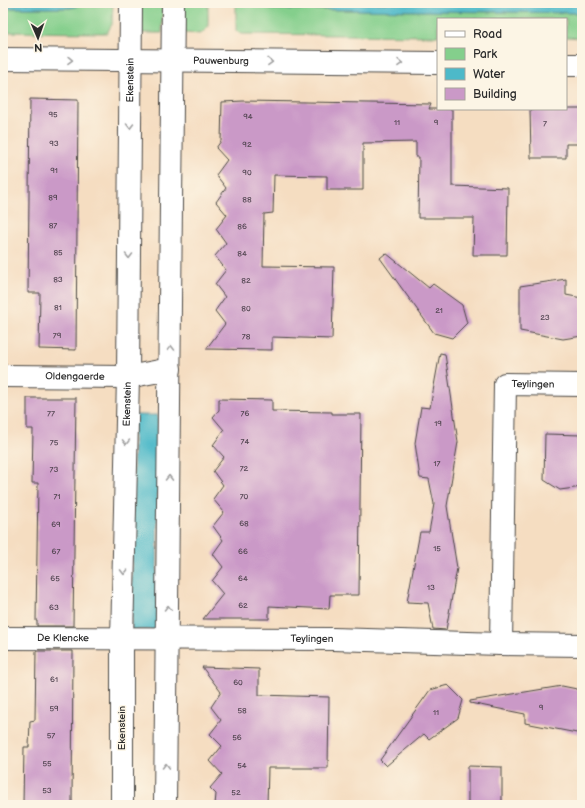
<svg xmlns="http://www.w3.org/2000/svg" width="585" height="808" viewBox="0 0 585 808" font-family="'Balsamiq Sans',sans-serif">
<style>
.green{fill:#84cf8c;stroke:#587d5c}
.water{fill:#4db9c9;stroke:#3c727a}
.building{fill:#ca99c7}
.lines{fill:none;stroke-linecap:round;stroke-linejoin:round}
.minor-casing{stroke:#494642;stroke-width:24}
.minor{stroke:#fff;stroke-width:22}
.oneway{stroke:#a0a0a0}
.labels{text-anchor:middle;dominant-baseline:central;stroke-width:3;stroke-linejoin:round;paint-order:stroke}
.number-label{font-size:8px;fill:#534652}
.street-label{font-size:10px;fill:#2b2b2b;stroke:#fcf5e5}
</style>
<rect width="100%" height="100%" fill="#fcf5e5"/>
<filter id="ink" filterUnits="userSpaceOnUse"><feTurbulence type="fractalNoise" baseFrequency=".025" numOctaves="2"/><feDisplacementMap in="SourceGraphic" scale="8" xChannelSelector="R" yChannelSelector="G"/><feConvolveMatrix kernelMatrix="1 2 1 2 8 2 1 2 1" color-interpolation-filters="sRGB"/></filter>
<filter id="wash" filterUnits="userSpaceOnUse"><feTurbulence type="fractalNoise" baseFrequency=".012" numOctaves="4" result="noise"/><feDisplacementMap in="SourceGraphic" scale="16" xChannelSelector="R" yChannelSelector="G"/><feGaussianBlur stdDeviation="0.9" result="paint"/><feColorMatrix in="noise" values="0 0 0 0 0 0 0 0 0 0 0 0 0 0 0 0 0 1.4 0 .05"/><feComposite in="paint" operator="in"/></filter>
<g filter="url(#wash)">
<rect width="100%" height="100%" fill="#f5ddc1"/>
<path class="green" d="M79,3H113L112,24L107,33L3,32V8H70Z
M140,3H163L162,33H140Z
M180,3H208V27L201,34L185,33L180,19Z
M236,3H270V9L582,13V38L566,37V19H438V36L241,34L236,31Z"/>
<path class="water" d="M3,3H79L76,7L70,8H3Z
M270,3H582V13L270,9Z
M134,415H158L157,630H131Z"/>
<g id="blocks">
<path class="building" d="M30,99L78,100L76,350L39,349L40,293H28Z
M243,101L431,104L429,109H452V186L508,188L507,255H473L474,218H418L419,157H416V142L363,143V190H327V176L274,175L273,213L264,214L263,266L334,267L332,339L272,337V350L206,349L225,324L215,311L225,297L215,284L226,270L215,256L226,243L216,229L227,215L216,202L226,188L216,175L227,160L216,148L221,141L222,102Z
M530,109H582V144H566V158H531Z
M386,253L429,288L433,284L462,305L467,323L452,338L434,333L380,258Z
M566,279V295L582,298V336L563,339L520,331V286Z
M440,353L445,354L458,442L447,506L457,568L446,630L433,629L428,603L407,602L420,532H429L434,504L429,479L420,478L415,443L421,407L430,408Z
M27,398H76L73,626H37V621H36L38,483H32L33,429H27Z
M219,399L272,400V411L332,412V414H361L359,595H330L329,609L269,606V619H203L223,594L212,581L223,567L213,554L223,540L213,526L224,512L213,499L223,485L213,471L224,457L213,445L224,430L213,417L219,410Z
M545,434L582,435V487L560,490L544,480Z
M36,651H73L72,805H23L24,747H29L30,721L35,720Z
M202,667L259,669V695L329,697L328,768H268L267,805H215L216,794L210,788L222,774L210,761L222,746L210,734L221,720L211,707L221,692Z
M448,685L463,700L458,718L429,739L424,734L386,766L380,760L430,690Z
M562,686L582,690V734L525,723V714L470,703V701Z
M468,766L502,767V805H468Z"/>
</g>
</g>
<g filter="url(#ink)">
<use href="#blocks" fill-opacity="0" stroke="#494642" stroke-width="1"/>
<g class="lines">
<g class="minor-casing">
<g id="minor">
<path id="s1" d="M3,59L438,63"/>
<path d="M566,65H582"/>
<path id="s2" d="M3,376L128,377L170,369"/>
<path id="s3" d="M3,638L333,639L501,644L582,645"/>
<path id="s4" d="M501,644L505,384L582,385"/>
<path id="s5" d="M122,805V640L128,377L131,3"/>
<path d="M165,805L173,3"/>
</g>
</g>
<use href="#minor" class="minor"/>
</g>
<defs><path id="oneway-chevron" d="M-2-3.5L2.5 0L-2 3.5" fill="none" stroke-width="1.6" stroke-linecap="round" stroke-linejoin="round"/></defs>
<g class="oneway">
<use href="#oneway-chevron" transform="translate(70 60) rotate(1)"/>
<use href="#oneway-chevron" transform="translate(270 62) rotate(1)"/>
<use href="#oneway-chevron" transform="translate(400 63) rotate(1)"/>
<use href="#oneway-chevron" transform="translate(130 126) rotate(90)"/>
<use href="#oneway-chevron" transform="translate(129 256) rotate(90)"/>
<use href="#oneway-chevron" transform="translate(171 348) rotate(-90)"/>
<use href="#oneway-chevron" transform="translate(126 442) rotate(91)"/>
<use href="#oneway-chevron" transform="translate(169 478) rotate(-89)"/>
<use href="#oneway-chevron" transform="translate(124 572) rotate(91)"/>
<use href="#oneway-chevron" transform="translate(168 608) rotate(-89)"/>
<use href="#oneway-chevron" transform="translate(166 766) rotate(-89)"/>
</g>
</g>
<g class="labels">
<g class="number-label">
<text x="53" y="114">95</text>
<text x="248" y="116">94</text>
<text x="397" y="122">11</text>
<text x="436" y="122">9</text>
<text x="545" y="123">7</text>
<text x="54" y="143">93</text>
<text x="247" y="144">92</text>
<text x="54" y="170">91</text>
<text x="247" y="172">90</text>
<text x="53" y="197">89</text>
<text x="247" y="199">88</text>
<text x="53" y="225">87</text>
<text x="242" y="226">86</text>
<text x="58" y="252">85</text>
<text x="242" y="253">84</text>
<text x="58" y="279">83</text>
<text x="246" y="280">82</text>
<text x="58" y="307">81</text>
<text x="246" y="308">80</text>
<text x="439" y="310">21</text>
<text x="545" y="317">23</text>
<text x="57" y="335">79</text>
<text x="246" y="336">78</text>
<text x="51" y="413">77</text>
<text x="245" y="413">76</text>
<text x="438" y="423">19</text>
<text x="245" y="441">74</text>
<text x="54" y="442">75</text>
<text x="437" y="463">17</text>
<text x="244" y="468">72</text>
<text x="54" y="469">73</text>
<text x="57" y="496">71</text>
<text x="244" y="496">70</text>
<text x="244" y="523">68</text>
<text x="56" y="524">69</text>
<text x="437" y="548">15</text>
<text x="56" y="551">67</text>
<text x="243" y="551">66</text>
<text x="55" y="578">65</text>
<text x="243" y="578">64</text>
<text x="431" y="587">13</text>
<text x="243" y="605">62</text>
<text x="54" y="607">63</text>
<text x="54" y="679">61</text>
<text x="238" y="682">60</text>
<text x="541" y="707">9</text>
<text x="54" y="708">59</text>
<text x="242" y="710">58</text>
<text x="436" y="712">11</text>
<text x="51" y="735">57</text>
<text x="237" y="737">56</text>
<text x="47" y="763">55</text>
<text x="242" y="765">54</text>
<text x="47" y="790">53</text>
<text x="236" y="792">52</text>
</g>
<g class="street-label">
<text stroke="none"><textPath href="#s1" startOffset="218">Pauwenburg</textPath></text>
<text stroke="none"><textPath href="#s5" startOffset="725">Ekenstein</textPath></text>
<text stroke="none"><textPath href="#s2" startOffset="72">Oldengaerde</textPath></text>
<text stroke="none"><textPath href="#s4" startOffset="288">Teylingen</textPath></text>
<text stroke="none"><textPath href="#s5" startOffset="401">Ekenstein</textPath></text>
<text stroke="none"><textPath href="#s3" startOffset="60">De Klencke</textPath></text>
<text stroke="none"><textPath href="#s3" startOffset="309">Teylingen</textPath></text>
<text transform="translate(122 728) rotate(-90)">Ekenstein</text>
</g>
</g>
<rect width="585" height="808" fill="none" stroke="#fcf5e5" stroke-width="16"/>
<rect x="437" y="18" width="130" height="92" fill="#fcf5e5" stroke="#a8a49b"/>
<rect x="445" y="31" width="20" height="6" fill="#ffffff" stroke="#a8a49b"/>
<text x="473" y="38" font-size="12" fill="#2b2b2b">Road</text>
<rect x="445" y="48" width="20" height="12" fill="#84cf8c" stroke="#a8a49b"/>
<text x="473" y="58" font-size="12" fill="#2b2b2b">Park</text>
<rect x="445" y="68" width="20" height="12" fill="#4db9c9" stroke="#a8a49b"/>
<text x="473" y="78" font-size="12" fill="#2b2b2b">Water</text>
<rect x="445" y="88" width="20" height="12" fill="#ca99c7" stroke="#a8a49b"/>
<text x="473" y="98" font-size="12" fill="#2b2b2b">Building</text>
<g transform="translate(38 38) rotate(178)" stroke="#fcf5e5" stroke-width="3" paint-order="stroke">
<path d="M0-3L7 15L0 10L-7 15Z" fill="#2b2b2b"/>
<text y="-6" font-size="11" font-weight="bold" text-anchor="middle" fill="#2b2b2b">N</text>
</g>
</svg>
